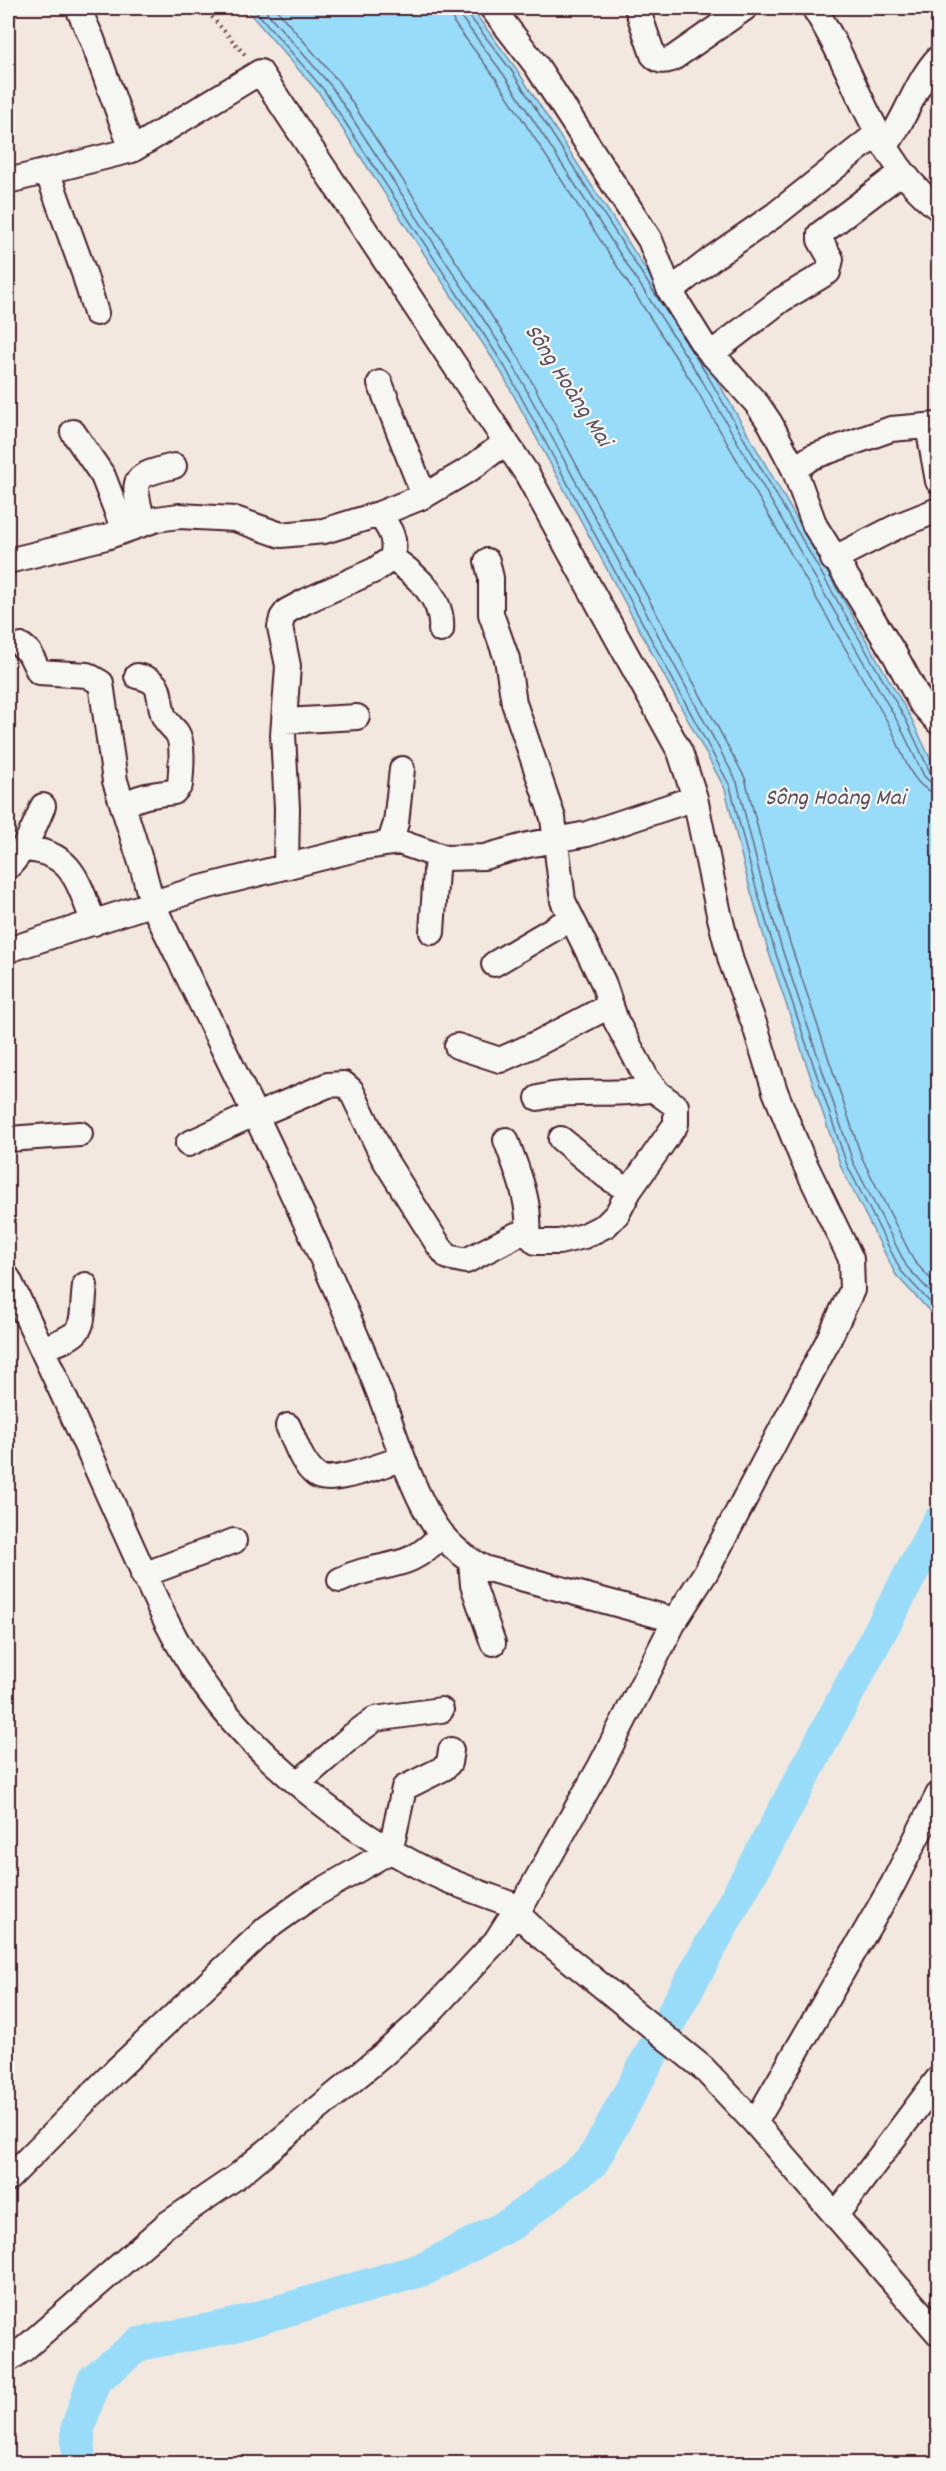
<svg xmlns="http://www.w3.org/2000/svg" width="946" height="2471" viewBox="0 0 946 2471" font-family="Dekko,sans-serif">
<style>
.water{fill:#98dcfa;stroke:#7990a7;stroke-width:1.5}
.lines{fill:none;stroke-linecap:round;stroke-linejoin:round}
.shore{stroke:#696b7e;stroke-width:1.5}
.river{stroke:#98dcfa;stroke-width:34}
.minor-casing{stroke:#4a1f2b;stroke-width:28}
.path{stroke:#4a1f2b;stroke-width:4;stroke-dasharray:1.5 4.5;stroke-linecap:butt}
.minor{stroke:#f6f6f2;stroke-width:24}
.labels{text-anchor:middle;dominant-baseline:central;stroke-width:4.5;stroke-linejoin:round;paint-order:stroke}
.water-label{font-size:24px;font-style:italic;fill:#5e4e5f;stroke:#f6f6f2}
</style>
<rect width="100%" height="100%" fill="#f2e8df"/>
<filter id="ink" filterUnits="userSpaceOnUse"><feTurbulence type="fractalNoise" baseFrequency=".0167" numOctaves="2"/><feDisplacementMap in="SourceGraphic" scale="12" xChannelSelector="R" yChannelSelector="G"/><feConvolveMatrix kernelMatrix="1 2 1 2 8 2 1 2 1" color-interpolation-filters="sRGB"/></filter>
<g filter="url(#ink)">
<path class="water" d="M245,8H471L515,67L714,375L911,718L938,775V1320L896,1275L841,1167L768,950L747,878L725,789L500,370L319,93Z"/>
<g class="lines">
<path class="shore" d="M253,8L324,90L505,367L730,786L753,877L774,948L847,1165L901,1271L938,1311
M263,8L331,86L512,363L737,782L760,875L781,946L853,1162L907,1267L938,1300
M275,8L338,81L519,358L745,778L769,872L790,943L862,1158L914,1261L938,1287
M450,8L454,23L497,80L695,387L891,728C901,749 912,791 938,793
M459,8L461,17L504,75L703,382L899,724L924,776L930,782L938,784
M466,8L467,13L511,70L709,378L906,720L930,772L938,776"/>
<path class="river" d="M78,2464V2427L94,2380L139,2344L231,2326L424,2269L511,2224L592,2162L773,1832L938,1523"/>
<g class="minor-casing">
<path id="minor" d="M78,8L92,39L132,150
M492,8L536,65L650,240L670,291L703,344L757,404L770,423L794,469L815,526L895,655L921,703L938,722
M637,8L653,55C659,62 663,62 672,59L745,8
M814,8C858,75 872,156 938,208
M885,147C906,119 915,83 938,58
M47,171L84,273L96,313
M8,181L132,150L260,72L527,474L680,752L695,798L719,914L731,961L755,1026L775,1091L802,1158L851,1259L852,1290L827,1343L706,1572L675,1620L600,1767L515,1918
M670,291L714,257L776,214L878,133
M711,354L781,300L828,272L831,259L820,240V234L902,172
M380,383L424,496
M928,426L938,481
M73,432L103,476L124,530
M794,469L812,457L891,429L938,425
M143,523C133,479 128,477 174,466
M392,558C416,575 444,598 441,630
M833,559L900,525L938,510
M8,561L106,537L157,519L179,516L235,519L281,535L324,531L379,514L424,496L470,469L506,442
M22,646L29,652L39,672L87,675L101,683L115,781L143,869L152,903C218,1038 285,1172 345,1310C359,1343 374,1377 386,1411C399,1447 410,1482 429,1516C442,1540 461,1556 484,1568L675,1620
M284,721L357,717
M124,806C139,795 156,794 174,792L180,785C181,772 184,743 177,733C173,727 165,722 163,714C157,693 164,682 137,676
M390,842L396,823L402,769
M23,849C73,851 78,883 94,923
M8,867C25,850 34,828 43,806
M286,867L287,808L283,735L288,666L280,627L282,618L287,611L306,601L375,570L392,558C397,539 390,529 379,514
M432,932L437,855
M8,950L197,889L360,848L399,842L445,858L484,857L528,845L587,834L695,798
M494,964L570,919
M457,1046L500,1060L540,1042L611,1005
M538,1098C576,1088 616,1097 654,1089
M257,1115L328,1085L344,1084L351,1090L383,1157L439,1246L448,1257L466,1261L516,1235C526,1232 529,1235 536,1242H559L584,1236L606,1225L617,1214L629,1191L676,1124V1106L658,1093L647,1079L616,1021L603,982L563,901L553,818L514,703L507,659L491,614V578L487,561
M8,1139L80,1134
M561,1139L606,1176L629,1191
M506,1140C517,1170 531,1202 528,1235
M188,1144L256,1113
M8,1278C48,1359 85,1443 122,1525C147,1579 168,1634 203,1683C253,1755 349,1832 428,1871C457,1886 490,1896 521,1908
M42,1349C89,1331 80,1332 85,1285
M288,1426C296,1443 301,1463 316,1475C330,1486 384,1464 401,1459
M471,1562L473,1585L493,1643
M143,1575L234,1541
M340,1580C382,1559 406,1575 442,1534
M298,1783L352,1736L375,1719L441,1710
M388,1849L393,1839L404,1788L444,1768L449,1763L451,1750
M755,2123L893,1884L938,1795
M8,2179L113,2073L267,1928L309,1898L390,1851
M836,2215L938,2079
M8,2360L24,2349L167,2224L236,2177L384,2054L430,2012L496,1941L508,1922L515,1918L525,1921L544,1939L703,2068L755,2123L938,2333"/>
</g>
<path class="path" d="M204,8L246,56"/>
<use href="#minor" class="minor"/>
</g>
</g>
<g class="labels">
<g class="water-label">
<text transform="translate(567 386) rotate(57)">Sông Hoàng Mai</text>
<text x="835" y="799">Sông Hoàng Mai</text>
</g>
</g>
<rect width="946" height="2471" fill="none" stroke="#f6f6f2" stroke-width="30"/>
<rect x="15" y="15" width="916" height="2441" fill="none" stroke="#4a1f2b" stroke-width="2" filter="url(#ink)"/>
</svg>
